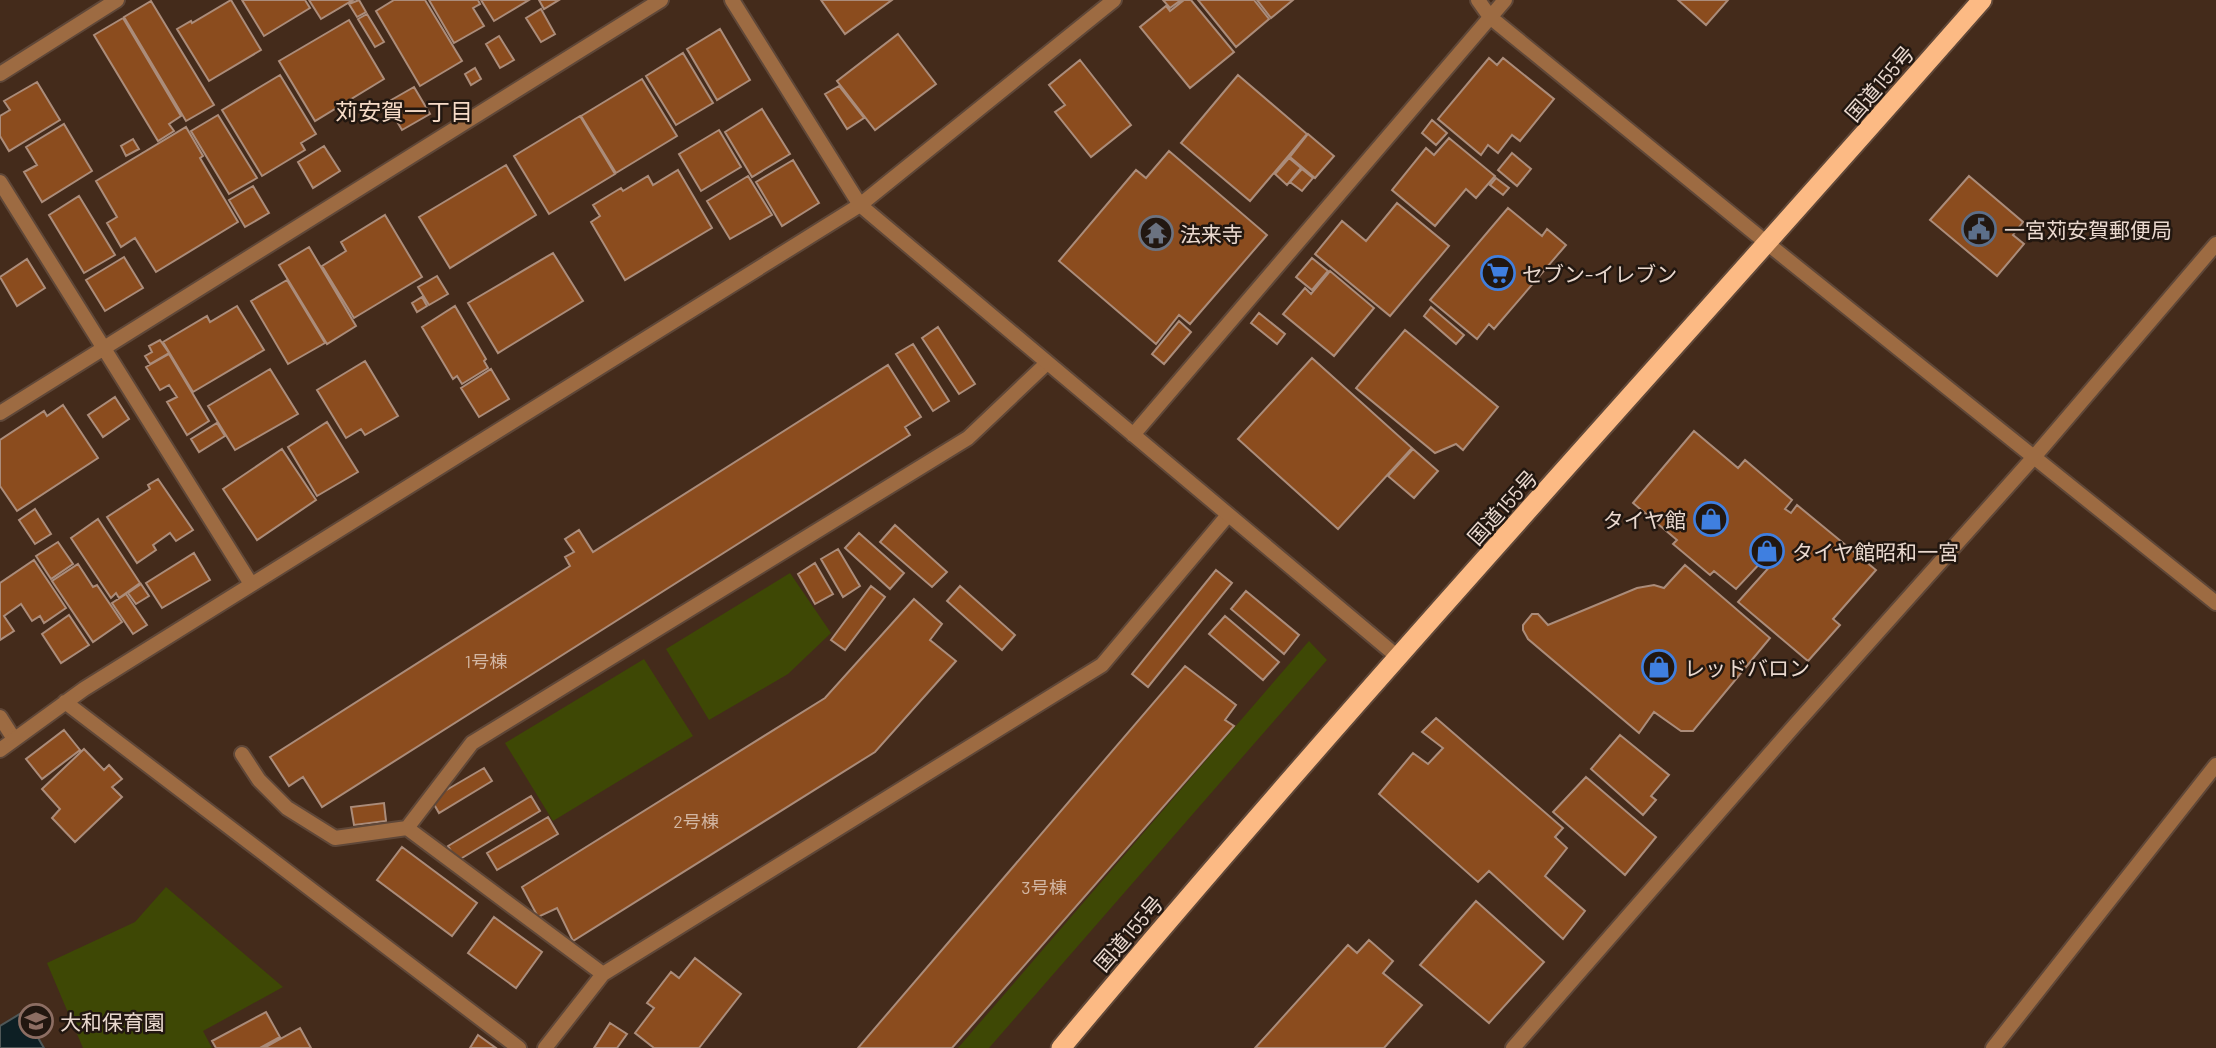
<svg xmlns="http://www.w3.org/2000/svg" width="2216" height="1048" viewBox="0 0 2216 1048" font-family="Barlow,'Noto Sans JP',sans-serif">
<style>
.green{fill:#3e4805}
.water{fill:#0d1f24;stroke:#4f5757;stroke-width:2}
.building{fill:#8b4c1e;stroke:#ab8c7a;stroke-width:2}
.lines{fill:none;stroke-linecap:round;stroke-linejoin:round}
.service-casing{stroke:#5f4738;stroke-width:18}
.minor-casing{stroke:#5f4738;stroke-width:18}
.trunk-casing{stroke:#5f4738;stroke-width:23}
.service{stroke:#9d6b42;stroke-width:14}
.minor{stroke:#9d6b42;stroke-width:14}
.trunk{stroke:#fcba84;stroke-width:19}
.labels{text-anchor:middle;dominant-baseline:central;stroke-width:5;stroke-linejoin:round;paint-order:stroke}
.number-label{font-size:18px;fill:#d2b6a3}
.street-label{font-size:21px;fill:#ead9cf;stroke:#221710}
.poi-label{font-size:21px;fill:#ead9cf;stroke:#221710;text-anchor:start}
.neighbourhood-label{font-size:23px;fill:#f6dbc7;stroke:#221710}
</style>
<rect width="100%" height="100%" fill="#442b1b"/>
<path class="green" d="M790,573L831,633L788,674L709,720L666,649Z
M1309,641L1327,660L989,1048H958Z
M644,659L693,736L553,821L505,743Z
M166,887L283,987L203,1031L212,1048H83L47,963L135,922Z"/>
<path class="water" d="M23,1012L44,1048H0V1026Z"/>
<path class="building" d="M231,0L261,50L209,81L177,29L191,21L192,23Z
M242,0H305L310,8L264,36Z
M309,0H353L321,19Z
M359,0L366,12L357,17L349,4Z
M394,0H425L462,61L420,86L376,11Z
M429,0H478L480,4L473,8L484,26L454,43Z
M481,0H529L494,21Z
M539,0H559L544,9Z
M821,0H892L845,34Z
M1163,0H1181L1170,8Z
M1184,0H1191L1234,52L1190,88L1140,27L1166,6L1170,11Z
M1198,0H1254L1269,19L1236,47Z
M1257,0H1293L1271,18Z
M1678,0H1728L1706,25Z
M151,1L214,105L186,121L124,17Z
M541,9L555,34L541,42L526,18Z
M367,14L384,42L375,47L358,19Z
M123,18L181,116L169,124L174,131L158,141L94,35Z
M349,20L384,79L315,121L279,61Z
M720,29L750,80L717,100L687,49Z
M898,34L936,84L875,130L837,81Z
M499,36L514,60L500,68L486,44Z
M683,53L713,103L676,125L646,76Z
M1489,58L1497,65L1503,58L1554,99L1520,141L1512,135L1498,153L1488,145L1481,155L1438,119Z
M1080,60L1131,125L1091,157L1055,112L1065,105L1049,85Z
M475,68L481,79L471,85L465,74Z
M280,75L316,134L301,143L305,150L262,176L222,110Z
M1238,75L1307,134L1250,201L1181,143Z
M642,79L677,136L616,173L581,116Z
M37,82L60,120L9,151L0,136V116L10,110L4,101Z
M839,86L864,118L847,129L825,94Z
M414,87L430,114L402,130L386,103Z
M762,109L790,154L752,177L725,132Z
M218,115L257,178L229,194L191,131Z
M580,116L615,174L549,214L514,156Z
M1432,120L1447,133L1436,145L1422,133Z
M64,124L92,171L42,202L24,172L37,165L26,147Z
M186,127L203,156L200,158L238,222L156,272L135,238L121,247L107,223L117,217L96,181Z
M719,130L741,167L701,191L679,154Z
M1308,134L1334,156L1315,178L1290,157Z
M1449,138L1495,176L1476,198L1466,189L1435,226L1392,190L1426,148L1434,155Z
M133,139L139,149L126,156L121,146Z
M324,146L340,171L313,188L298,162Z
M1169,151L1267,235L1190,324L1179,315L1156,344L1059,261L1136,170L1146,178Z
M1512,153L1531,169L1517,186L1498,170Z
M1289,158L1301,168L1287,185L1275,174Z
M793,160L819,203L782,226L756,182Z
M506,165L536,215L450,268L419,217Z
M1302,169L1313,178L1302,191L1290,182Z
M678,170L712,228L625,280L591,222L600,216L593,205L621,188L623,191L648,176L653,185Z
M748,176L772,215L730,239L707,201Z
M1969,176L2023,222L2013,235L2024,244L1997,276L1930,220Z
M1496,178L1509,188L1503,195L1490,185Z
M253,186L269,213L245,227L229,200Z
M79,196L115,255L84,273L49,215Z
M1397,203L1449,246L1390,316L1315,254L1342,221L1366,241Z
M1508,208L1542,236L1547,229L1566,245L1494,329L1489,324L1477,339L1430,300Z
M385,215L422,277L354,318L322,266L346,251L341,242Z
M309,247L356,326L327,344L279,265Z
M553,253L583,301L498,353L468,303Z
M124,257L143,288L105,311L86,280Z
M1312,258L1328,271L1312,290L1296,277Z
M27,259L45,288L17,306L0,277Z
M1330,271L1374,308L1334,356L1283,314L1305,288L1311,294Z
M437,276L448,294L429,305L418,287Z
M287,280L325,343L288,364L251,301Z
M422,297L427,306L417,312L412,303Z
M237,306L264,350L193,392L163,342L207,316L210,322Z
M455,306L486,359L484,361L488,368L462,384L457,376L453,379L422,327Z
M1431,307L1464,335L1456,344L1424,316Z
M1259,313L1285,334L1277,344L1251,323Z
M1179,321L1191,332L1164,364L1152,354Z
M938,327L975,384L959,394L922,338Z
M1405,330L1498,407L1463,450L1456,444L1435,453L1356,388Z
M160,340L169,353L150,364L145,356L152,352L149,346Z
M913,344L949,401L933,411L896,354Z
M169,354L209,421L187,435L167,402L177,397L169,385L160,390L146,367Z
M1312,358L1412,448L1338,529L1238,439Z
M365,361L398,416L365,435L361,429L346,438L317,390Z
M888,365L921,417L905,427L910,435L322,807L303,777L289,786L270,757L570,566L565,557L574,552L565,539L579,530L593,552Z
M270,369L298,414L235,450L208,406Z
M491,369L509,399L479,417L461,388Z
M115,397L129,419L103,437L88,415Z
M63,405L98,458L17,511L0,486V440L44,411L47,416Z
M327,422L358,472L317,496L288,447Z
M217,423L225,436L199,452L191,439Z
M1694,431L1738,468L1745,460L1792,500L1785,509L1791,513L1797,505L1876,570L1833,619L1840,625L1808,661L1738,602L1772,564L1765,558L1736,589L1714,571L1710,575L1673,544L1677,540L1633,503Z
M282,449L316,500L257,540L223,489Z
M1413,449L1438,471L1414,498L1388,476Z
M158,479L193,530L176,541L170,533L153,545L156,550L137,563L107,517L150,489L148,485Z
M35,509L51,534L35,544L19,520Z
M98,519L140,583L119,598L116,593L111,598L71,538Z
M895,525L947,572L932,587L880,542Z
M859,533L904,573L890,589L845,548Z
M58,542L73,564L51,579L36,556Z
M838,549L860,586L843,597L821,559Z
M194,553L210,580L162,608L146,583Z
M34,560L66,608L44,623L40,616L32,621L21,604L4,616L14,631L0,640V583Z
M815,563L833,594L815,604L798,574Z
M78,564L93,587L97,585L122,622L93,642L52,581Z
M1685,565L1770,638L1693,731H1681L1654,712L1639,733L1528,639L1523,630V625L1532,614H1538L1548,625L1637,588L1654,585L1664,588Z
M1216,570L1232,583L1148,687L1132,674Z
M141,584L149,596L136,604L128,593Z
M871,586L885,597L845,650L831,640Z
M960,586L1015,635L1002,650L947,601Z
M1246,591L1299,635L1284,654L1231,609Z
M126,594L147,625L133,634L112,603Z
M914,599L942,624L930,640L956,661L875,752L573,941L557,908L538,917L522,887L825,698Z
M69,615L89,645L61,663L42,634Z
M1225,616L1279,662L1263,680L1209,634Z
M1185,666L1236,705L1225,720L1234,726L952,1048H858Z
M1436,718L1563,828L1555,837L1567,848L1545,876L1585,911L1563,939L1489,871L1478,882L1379,794L1413,753L1428,764L1443,748L1422,732Z
M64,730L80,750L42,779L26,759Z
M1620,735L1669,775L1651,796L1656,800L1643,815L1591,769Z
M84,749L104,770L109,765L122,779L112,787L122,797L75,842L52,818L60,809L42,789Z
M484,768L492,781L439,813L431,799Z
M1586,777L1656,837L1625,875L1553,812Z
M531,796L540,811L457,861L448,846Z
M384,803L386,821L354,825L351,807Z
M548,817L558,834L497,870L487,853Z
M402,847L477,903L452,936L377,880Z
M1476,901L1544,962L1489,1023L1420,965Z
M494,917L542,952L516,988L468,953Z
M1369,940L1393,961L1383,973L1422,1005L1384,1048H1255L1348,945L1357,953Z
M695,958L741,994L699,1048H654L635,1033L654,1008L647,1003L671,972L679,978Z
M266,1012L280,1037L260,1048H216L212,1041Z
M610,1023L627,1034L617,1048H594Z
M300,1028L311,1048H264Z
M478,1035L496,1048H470Z"/>
<g class="lines">
<g class="service-casing">
<path id="service" d="M0,717L14,739
M242,754L259,780L287,808L335,838L407,828
M603,974L407,828L472,743L968,438L1047,363
M545,1048L603,974L1102,665L1228,515"/>
</g>
<g class="minor-casing">
<path id="minor" d="M732,0L860,205L1399,658
M1478,0L1490,17L1768,244L2216,603
M0,74L117,0
M0,182L251,584
M0,413L661,0
M1133,435L1505,0
M65,702L519,1048
M0,750L84,689L860,205L1114,0
M1513,1048L1795,725L2034,457L2216,244
M1993,1048L2216,765"/>
</g>
<g class="trunk-casing">
<path id="trunk" d="M1061,1048C1359,691 1675,350 1982,0"/>
</g>
<use href="#service" class="service"/>
<use href="#minor" class="minor"/>
<use href="#trunk" class="trunk"/>
</g>
<defs>
<g id="civic-ring" transform="scale(1.75)"><circle r="9.5" fill="#221710" stroke="#5c6f8a" stroke-width="1.5"/><path d="M-.6-6.5H3V-4.5H.6V-3L4-1V1h2V6H-6V1h2V-1L-.6-3ZM-1.2 2.5V6h2.4V2.5Z" fill="#5c6f8a"/></g>
<g id="temple-ring" transform="scale(1.75)"><circle r="9.5" fill="#221710" stroke="#6b7280" stroke-width="1.5"/><path d="M0-6L5-2H3V0L6.5 2.5H4V6H1.5V3h-3V6H-4V2.5H-6.5L-3 0V-2H-5Z" fill="#6b7280"/></g>
<g id="supermarket-ring" transform="scale(1.75)"><circle r="9.5" fill="#221710" stroke="#3f7fe0" stroke-width="1.5"/><path d="M-6-5.5h2.5l.6 2H6L4.5 2H-2.5L-4.4-4H-6ZM-1.5 3.2a1.3 1.3 0 1 0 .1 0ZM3 3.2a1.3 1.3 0 1 0 .1 0Z" fill="#3f7fe0"/></g>
<g id="shop-ring" transform="scale(1.75)"><circle r="9.5" fill="#221710" stroke="#3f7fe0" stroke-width="1.5"/><path d="M-5-2.5h2.3a2.7 3.5 0 0 1 5.4 0H5L5.5 6h-11ZM-1.5-2.5h3a1.5 2.3 0 0 0-3 0Z" fill="#3f7fe0"/></g>
<g id="school-ring" transform="scale(1.75)"><circle r="9.5" fill="#221710" stroke="#8d6e63" stroke-width="1.5"/><path d="M0-5L7-2L0 1L-7-2ZM-4 1L0 2.5L4 1V4Q0 6-4 4Z" fill="#8d6e63"/></g>
</defs>
<g fill-rule="evenodd">
<use href="#civic-ring" x="1979" y="229"/>
<use href="#temple-ring" x="1156" y="233"/>
<use href="#supermarket-ring" x="1498" y="273"/>
<use href="#shop-ring" x="1711" y="519"/>
<use href="#shop-ring" x="1767" y="551"/>
<use href="#shop-ring" x="1659" y="667"/>
<use href="#school-ring" x="36" y="1021"/>
</g>
<g class="labels">
<g class="number-label">
<text x="486" y="661">1号棟</text>
<text x="696" y="821">2号棟</text>
<text x="1044" y="887">3号棟</text>
</g>
<g class="street-label">
<text transform="translate(1879 83) rotate(-49)">国道155号</text>
<text transform="translate(1502 507) rotate(-48)">国道155号</text>
<text transform="translate(1128 933) rotate(-49)">国道155号</text>
</g>
<g class="poi-label">
<text x="2004" y="229">一宮苅安賀郵便局</text>
<text x="1180" y="233">法来寺</text>
<text x="1522" y="273">セブン-イレブン</text>
<text x="1686" y="519" text-anchor="end">タイヤ館</text>
<text x="1792" y="551">タイヤ館昭和一宮</text>
<text x="1684" y="667">レッドバロン</text>
<text x="60" y="1021">大和保育園</text>
</g>
<g class="neighbourhood-label">
<text x="404" y="111">苅安賀一丁目</text>
</g>
</g>
</svg>
